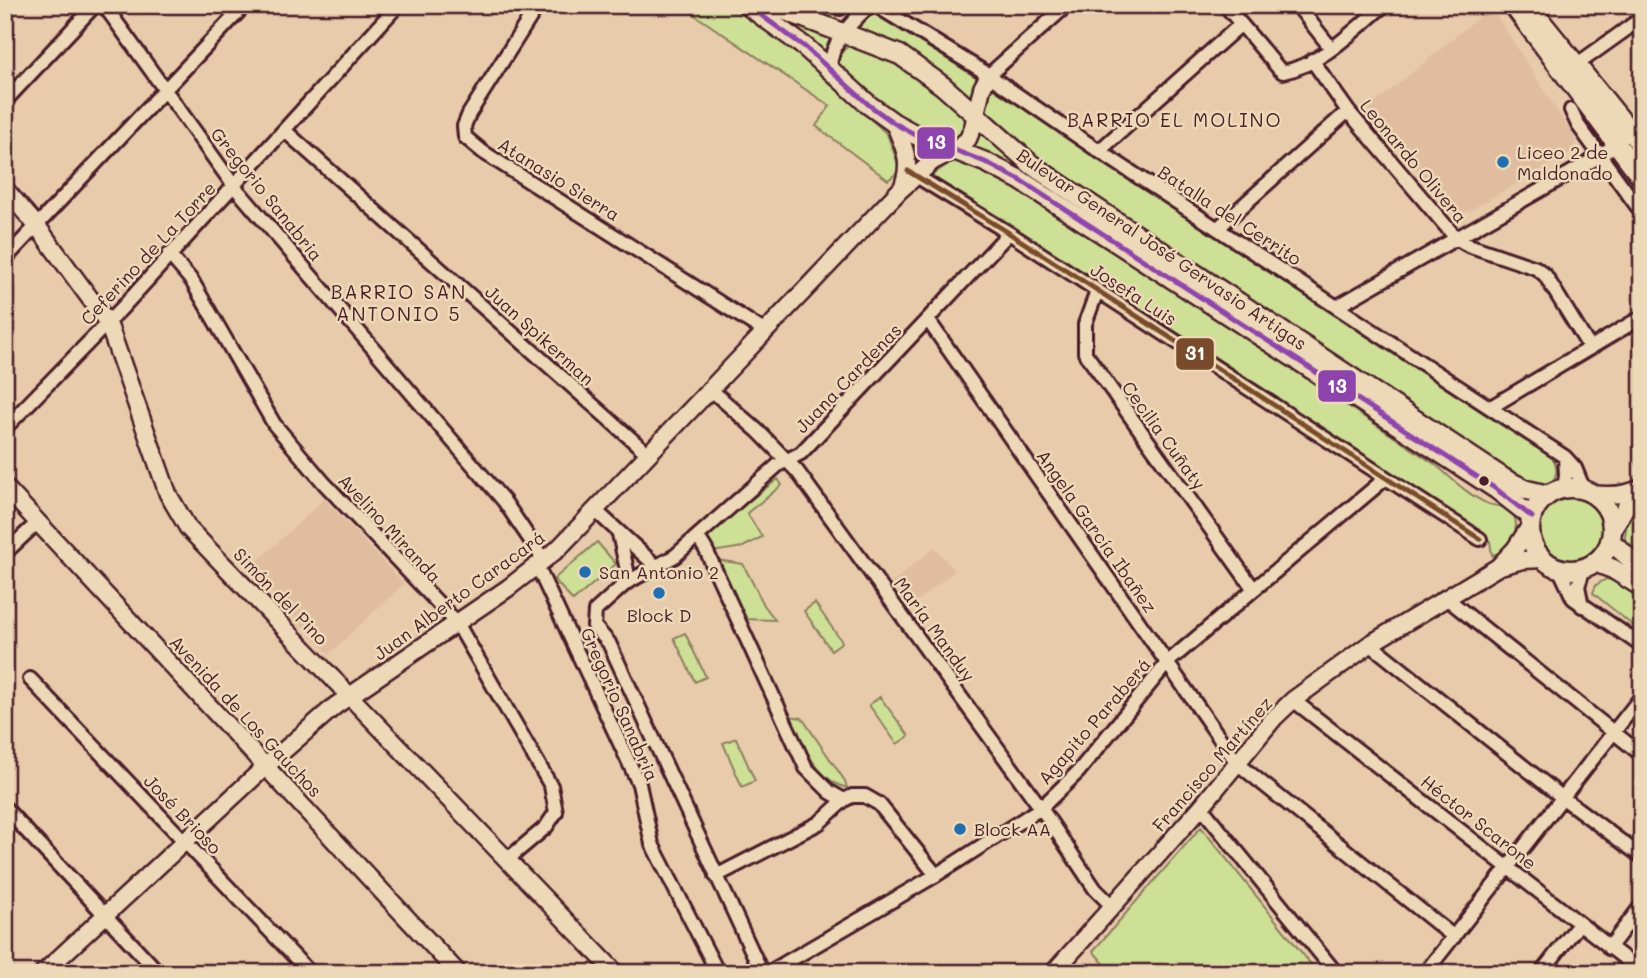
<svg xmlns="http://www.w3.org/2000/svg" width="1647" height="978" viewBox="0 0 1647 978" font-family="Mali,sans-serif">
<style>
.built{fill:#e1bda0}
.green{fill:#cde095;stroke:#8c8060;stroke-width:2}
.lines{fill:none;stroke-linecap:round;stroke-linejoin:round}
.minor-casing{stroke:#4a1f2b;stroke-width:18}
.tertiary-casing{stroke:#4a1f2b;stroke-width:21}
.secondary-casing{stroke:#4a1f2b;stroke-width:23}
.minor{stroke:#edd9b7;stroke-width:12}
.tertiary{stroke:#edd9b7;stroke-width:16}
.secondary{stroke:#edd9b7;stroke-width:18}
.bus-1-casing{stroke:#edd9b7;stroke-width:10}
.bus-2-casing{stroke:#edd9b7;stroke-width:10}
.bus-1{stroke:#8e44ad;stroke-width:5}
.bus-2{stroke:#7a4b2a;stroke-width:5}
.poi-dot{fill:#1f6fb2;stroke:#edd9b7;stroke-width:2.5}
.bus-dot{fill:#4a1f2b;stroke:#edd9b7;stroke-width:2.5}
.labels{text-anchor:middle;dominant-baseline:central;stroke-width:5;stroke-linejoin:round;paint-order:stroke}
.poi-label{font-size:18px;fill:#4a1f2b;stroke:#edd9b7;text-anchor:start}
.street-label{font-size:18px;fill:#4a1f2b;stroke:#edd9b7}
.neighbourhood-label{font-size:19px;letter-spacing:2px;fill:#4a1f2b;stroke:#edd9b7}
.line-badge{stroke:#edd9b7;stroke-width:2.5}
.badge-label{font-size:19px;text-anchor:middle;font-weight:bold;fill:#fff}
</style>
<rect width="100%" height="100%" fill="#e8cbab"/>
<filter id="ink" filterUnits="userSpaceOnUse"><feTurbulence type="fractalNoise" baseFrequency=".0143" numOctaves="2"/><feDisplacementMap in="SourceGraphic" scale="14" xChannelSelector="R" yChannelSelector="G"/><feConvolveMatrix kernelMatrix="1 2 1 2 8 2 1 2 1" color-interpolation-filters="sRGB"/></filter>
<g filter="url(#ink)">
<path class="built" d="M1491,7L1576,140L1572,152L1469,211L1454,214L1368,109Z
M324,499L404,584L329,654L249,569Z
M935,547L955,571L910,607L891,583Z"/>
<path class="green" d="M680,5H737L751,15L808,62L887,134L898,164L897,173L888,180L816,126L830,106Z
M759,5H766L785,17L834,38L823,53Z
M791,5H822L836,14V20L810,14Z
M875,13L980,80L972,101C932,67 906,47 857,29L870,14Z
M851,44C889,58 945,86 967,121L960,136L951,141C902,121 875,100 836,65L839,54Z
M993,89L1551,453C1558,467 1560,478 1545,487L1526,480L1275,319L1018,145L984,111L987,92Z
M979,128L1013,160L1051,187L1533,500L1530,506L1009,167L979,150L968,146Z
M904,137L936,152L913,170Z
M956,158L1025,190L1436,465C1451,478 1466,493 1484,502C1490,506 1498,505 1505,508C1524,517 1514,538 1506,551L1492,555L1490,541L931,176Z
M778,479L782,485L747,513L762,537L743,547L712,552L707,538L711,530Z
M1536 529a35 35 0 1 1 70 0a35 35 0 1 1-70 0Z
M1629,509L1642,518V554L1624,543Z
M597,542L616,564L573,601L554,579Z
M717,560L743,564L764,605L775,620L744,619Z
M1606,579L1622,583L1642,596V633L1593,593L1596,585Z
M815,603L842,642L831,650L804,611Z
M685,633L706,677L695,682L674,638Z
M880,697L909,736L897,744L869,705Z
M789,716L802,718L845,781L847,788C814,779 804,744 789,716Z
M736,738L755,781L742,787L723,743Z
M1201,827L1318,973H1112L1093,951Z"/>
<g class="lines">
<g class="minor-casing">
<path id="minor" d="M104,5L234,186L504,501L544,560
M538,5L469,114L464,126L465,137L483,152L764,331
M836,5L840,8
M875,5L981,70L1099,151L1565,457L1575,468L1584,490
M1225,5L1279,69L1283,72C1321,65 1355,29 1384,5
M1297,5L1331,48
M1312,60L1348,111L1456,238L1468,245L1536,268L1545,275L1590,348
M830,68C831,41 851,23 870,5
M1572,68L1642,18
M989,75L1067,5
M5,101L95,5
M1571,110L1578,125L1642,213
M284,130L648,454
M1099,151L1240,25
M910,172L1009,233L1480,539
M1218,228L1348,111
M169,254L192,281L274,424L324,483L457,623L551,786L556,812L546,827L508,859
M5,259L245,5
M1097,291L1085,324V353L1253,588
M1338,306L1600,156L1621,140
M928,320L1237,763L1454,937
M709,388L759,432L797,471L1041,808L1095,889L1113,907
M1491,407L1642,317
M5,428L122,308L398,5
M1564,489L1566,475L1565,457
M596,511L656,566
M619,534L627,570L626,583
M698,537L706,550L806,768L830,792L844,800
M5,553L38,522
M537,566L639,784L652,844L718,973
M1559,568L1573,598L1642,646
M1445,597L1642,755
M1582,606L1578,586L1584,568
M1370,644L1563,798L1642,857
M30,679L310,973
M1293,700L1642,972
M1201,807L1336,973
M5,808L159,973
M716,876L819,823L844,800L852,796H865L879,804L936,875
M1609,948L1642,905
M5,971L7,973
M762,973L609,643L594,626L595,611L626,583L675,556L778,465L801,453L1009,233
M768,973L936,875L1041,808L1078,772L1168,662L1386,478
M1425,973L1642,696
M1541,973L1579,924"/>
</g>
<g class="tertiary-casing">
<path id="tertiary" d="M894,123C904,147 913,162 902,188
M5,189L37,226L108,323L168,494L188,528L616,973
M5,487L458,973
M1592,494C1609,496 1627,496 1642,487
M1612,532L1634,492
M1500,566L1523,560L1543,559
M43,973L266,766L335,706L508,588L558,549L900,190L933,161L955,150L968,139L973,127L982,88L989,75
M1053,973L1201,807L1274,718L1293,700L1370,644L1498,567L1515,549L1530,526"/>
</g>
<g class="secondary-casing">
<path id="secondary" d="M747,5L805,47L869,105L894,123L916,135L985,162L1020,180L1496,489L1532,517
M776,5L786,11L900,55L943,86L1032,165L1066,188L1505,479L1527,490L1548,495
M1513,5L1642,178
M1528,5L1642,146
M1530 529a41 41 0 1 1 82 0a41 41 0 1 1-82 0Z
M1610,541L1642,569
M1595,562L1613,569L1642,587"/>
</g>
<use href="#minor" class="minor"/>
<use href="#tertiary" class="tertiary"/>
<use href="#secondary" class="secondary"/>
<g class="bus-1-casing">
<path id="bus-1" d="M747,5L805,47L869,105L894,123L916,135L985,162L1020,180L1496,489L1532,517"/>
</g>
<g class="bus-2-casing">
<path id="bus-2" d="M908,171L1009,233L1480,539"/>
</g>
<use href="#bus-1" class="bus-1"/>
<use href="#bus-2" class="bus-2"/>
</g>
</g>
<g class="poi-dot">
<circle cx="1503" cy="162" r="7"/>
<circle cx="585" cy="572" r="7"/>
<circle cx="659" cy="593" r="7"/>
<circle cx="960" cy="829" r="7"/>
</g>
<circle class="bus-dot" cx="1484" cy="481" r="6"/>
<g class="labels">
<g class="poi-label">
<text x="1517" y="152">Liceo 2 de<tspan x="1517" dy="21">Maldonado</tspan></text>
<text x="599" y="572">San Antonio 2</text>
<text x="659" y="615" text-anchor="middle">Block D</text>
<text x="974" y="829">Block AA</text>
</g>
<g class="street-label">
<text transform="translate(1414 161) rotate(50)">Leonardo Olivera</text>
<text transform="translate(559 179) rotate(32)">Atanasio Sierra</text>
<text transform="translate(267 194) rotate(51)">Gregorio Sanabria</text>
<text transform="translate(1230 215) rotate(33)">Batalla del Cerrito</text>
<text transform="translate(1162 249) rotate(34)">Bulevar General José Gervasio Artigas</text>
<text transform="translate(148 253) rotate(-47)">Ceferino de La Torre</text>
<text transform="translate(1134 294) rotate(33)">Josefa Luis</text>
<text transform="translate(540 335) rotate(42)">Juan Spikerman</text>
<text transform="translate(848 378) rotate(-46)">Juana Cardenas</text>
<text transform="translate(1164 435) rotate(54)">Cecilia Cuñaty</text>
<text transform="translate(390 528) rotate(47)">Avelino Miranda</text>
<text transform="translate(1097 531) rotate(55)">Angela García Ibañez</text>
<text transform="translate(459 595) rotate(-36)">Juan Alberto Caracará</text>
<text transform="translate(281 596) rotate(46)">Simón del Pino</text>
<text transform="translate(935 629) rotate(54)">María Manduy</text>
<text transform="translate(620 704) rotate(66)">Gregorio Sanabria</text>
<text transform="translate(246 716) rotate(47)">Avenida de Los Gauchos</text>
<text transform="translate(1094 721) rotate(-49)">Agapito Paraberá</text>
<text transform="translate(1212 764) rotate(-49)">Francisco Martínez</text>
<text transform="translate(183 814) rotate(46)">José Brioso</text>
<text transform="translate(1479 822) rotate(38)">Héctor Scarone</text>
</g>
<g class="neighbourhood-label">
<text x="1175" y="119">BARRIO EL MOLINO</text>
<text x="399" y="291">BARRIO SAN<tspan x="399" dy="22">ANTONIO 5</tspan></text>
</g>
</g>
<g class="line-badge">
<rect x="916" y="126" width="40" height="34" rx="7" fill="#8e44ad"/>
<rect x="1175" y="337" width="40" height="34" rx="7" fill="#7a4b2a"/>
<rect x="1317" y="369" width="40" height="34" rx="7" fill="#8e44ad"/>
</g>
<g class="badge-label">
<text x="936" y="149">13</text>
<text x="1195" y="360">31</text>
<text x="1337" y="393">13</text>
</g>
<rect width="1647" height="978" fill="none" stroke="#edd9b7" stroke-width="28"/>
<rect x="14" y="14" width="1619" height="950" fill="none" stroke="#4a1f2b" stroke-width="2.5" filter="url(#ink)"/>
</svg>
